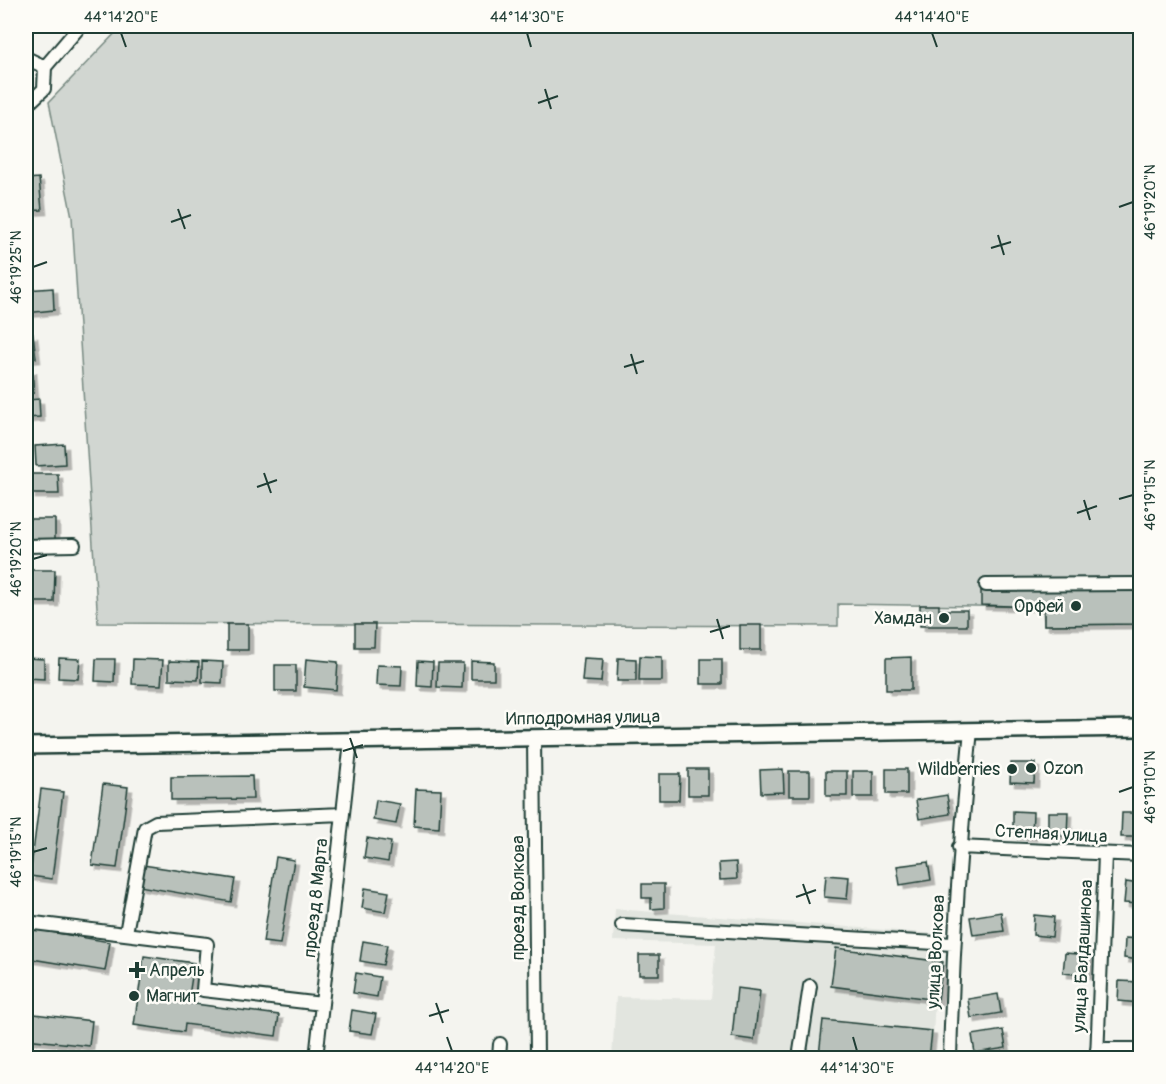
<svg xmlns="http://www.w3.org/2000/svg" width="1166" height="1084" viewBox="0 0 1166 1084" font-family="Pangolin,sans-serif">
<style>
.built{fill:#e2e5df}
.green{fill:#d1d6d1;stroke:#788a82;stroke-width:1.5}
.building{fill:#b9c1bb;stroke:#1f3d34;stroke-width:1.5;filter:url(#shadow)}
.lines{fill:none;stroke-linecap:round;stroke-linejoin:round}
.minor-casing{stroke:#1f3d34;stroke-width:16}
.major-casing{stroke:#1f3d34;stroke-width:20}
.minor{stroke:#fdfcf7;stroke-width:12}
.major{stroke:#fdfcf7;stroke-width:15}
.ticks{fill:none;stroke:#1f3d34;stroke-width:2}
.poi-dot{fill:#1f3d34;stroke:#fdfcf7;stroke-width:2}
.labels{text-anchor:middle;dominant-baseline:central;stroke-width:5;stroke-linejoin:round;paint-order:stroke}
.poi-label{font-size:18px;fill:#1f3d34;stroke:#fdfcf7;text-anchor:end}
.street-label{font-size:18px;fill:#1f3d34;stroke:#fdfcf7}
.neatline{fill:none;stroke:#1f3d34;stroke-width:2}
.ticks-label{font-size:15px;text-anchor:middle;fill:#1f3d34}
</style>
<defs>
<filter id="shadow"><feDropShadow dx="4.5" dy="4.5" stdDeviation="0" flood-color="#0004"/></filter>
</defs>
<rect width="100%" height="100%" fill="#f4f4ef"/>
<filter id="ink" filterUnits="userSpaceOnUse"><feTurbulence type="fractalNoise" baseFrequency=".0167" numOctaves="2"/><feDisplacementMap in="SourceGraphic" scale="12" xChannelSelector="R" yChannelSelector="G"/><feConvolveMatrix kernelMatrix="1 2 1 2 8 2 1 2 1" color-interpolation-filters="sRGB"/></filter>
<g filter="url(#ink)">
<path class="built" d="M615,909L938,934L932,1058H612L616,997L711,999L716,944L613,941Z"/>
<path class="green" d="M122,26H1140V624L1044,625L1043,607L838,604V626L98,623L72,217L49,102Z"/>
<path class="building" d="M39,178L42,210L26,211V179Z
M53,288L54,310L26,313V290Z
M33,334L36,358L26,359V335Z
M32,369L34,393L26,394V370Z
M39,399L40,417L26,418V400Z
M64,444L65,464L36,466L35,446Z
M31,474H58L59,494H31Z
M26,519H55V539H26Z
M30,570H55L54,602H29Z
M1140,588V624L1044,625V607L981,605V589Z
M920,605H939V610H967V626H920Z
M227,624H248V650H227Z
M355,624H375L374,647H355Z
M740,625H761V650H740Z
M640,656L662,657V681H639Z
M911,657V690H886V658Z
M26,658L44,659V679L26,678Z
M59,658L80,659L78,679L58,678Z
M584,658L603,659L601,682L582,681Z
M618,658L636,659V681H617Z
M96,659H115L114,682L95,681Z
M133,659L163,660L161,685L132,684Z
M306,659L338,662L336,690L304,687Z
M701,659H722V684H701Z
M169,661L199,662L198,680L169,679Z
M202,661L223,662L222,683L202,682Z
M418,661L433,662L432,687L417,686Z
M471,661L494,662V679H471Z
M438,663H463L462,688L437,687Z
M275,665H296V691H275Z
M377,665L402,666L401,686L376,685Z
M1011,763H1035L1034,783L1010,782Z
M688,769H708V795H688Z
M783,769L784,792L761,793L760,770Z
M886,769H907V794H886Z
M789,771H810V796H789Z
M826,771H847V796H826Z
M853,771H873V797H853Z
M659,774H680L679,800H659Z
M252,776L253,799L171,800V777Z
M103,784L128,787L117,868L92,865Z
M41,789L63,792L52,879L30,876Z
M416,789L441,790L439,828L414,826Z
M947,795L950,814L919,819L916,800Z
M376,800L400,804L396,824L373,820Z
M1013,811L1033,812L1032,836L1013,835Z
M1048,812H1068L1067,836H1048Z
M1122,813H1140V837H1121Z
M367,838L391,842L388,862L364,858Z
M276,857L294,860L280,944L263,942Z
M736,862L737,879L720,880L719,863Z
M928,862L931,880L900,885L897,866Z
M143,865L235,879L231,902L139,886Z
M826,875L849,877L847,899L824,897Z
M1126,882L1140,884V904L1124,903Z
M642,884H664V908L651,909V898H642Z
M365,888L389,892L385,912L362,908Z
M1001,912L1004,931L973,935L970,917Z
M1034,915L1054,917L1052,937L1033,935Z
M27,928L110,942L105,971L26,958Z
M1125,938L1140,939V960L1124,958Z
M363,941L387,945L383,965L360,961Z
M836,948L943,962L938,1000L831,986Z
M1065,953L1089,955L1087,975L1063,973Z
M639,955H659V975H639Z
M144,956L194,963L188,1003L279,1015L276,1036L185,1024L184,1032L134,1025Z
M356,973L380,977L377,997L353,993Z
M1119,981L1140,982V1003L1118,1001Z
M737,988L760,991L754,1040L732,1037Z
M998,994L1001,1013L971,1018L968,999Z
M352,1010L376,1014L372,1034L349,1031Z
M26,1013L92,1021L89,1046L26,1039Z
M823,1020L932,1031L929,1058H851L819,1055Z
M1003,1030L1006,1048L975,1053L972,1035Z"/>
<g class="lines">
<g class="minor-casing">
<path id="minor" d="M26,58L45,67
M26,106L44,89L45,67L80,26
M26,546L74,545
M986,585L1140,584
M534,738L537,1057
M959,847L1140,855
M26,922L207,944L203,990L322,1004
M622,925L953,944
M126,933L145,828L156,822L343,814
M1097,1049H1140
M316,1058L351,741
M499,1058L500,1044
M799,1058L810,986
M950,1058C953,948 960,839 971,730
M1097,1058L1105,855"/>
</g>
<g class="major-casing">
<path id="major" d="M26,746L1140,728"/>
</g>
<use href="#minor" class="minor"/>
<use href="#major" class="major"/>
</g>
</g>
<path class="ticks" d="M121,33L126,47M527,33L531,47M932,33L937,47M545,89L551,109M538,103L558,96M1119,207L1133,202M178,209L185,229M171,222L191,215M998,235L1004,255M991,248L1011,242M33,267L47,262M631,354L637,374M624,367L644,361M264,473L271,493M257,487L277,480M1119,499L1133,495M1084,500L1090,520M1077,513L1097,506M33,559L47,555M717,619L723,639M710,632L730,626M350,738L357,758M343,751L363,745M1119,792L1133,787M33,852L47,848M803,884L810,904M796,897L816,890M436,1003L443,1023M429,1016L449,1010M447,1037L452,1051M853,1037L857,1051"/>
<g class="poi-dot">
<circle cx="1076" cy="606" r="6"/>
<circle cx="944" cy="618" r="6"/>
<circle cx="1031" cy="768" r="6"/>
<circle cx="1012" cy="769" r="6"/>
<path d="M134 961h6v6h6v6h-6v6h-6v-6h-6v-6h6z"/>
<circle cx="134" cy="996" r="6"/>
</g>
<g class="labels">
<g class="poi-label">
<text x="1064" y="606">Орфей</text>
<text x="932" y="618">Хамдан</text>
<text x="1043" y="768" text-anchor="start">Ozon</text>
<text x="1000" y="769">Wildberries</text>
<text x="149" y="970" text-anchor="start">Апрель</text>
<text x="146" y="996" text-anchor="start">Магнит</text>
</g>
<g class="street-label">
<text transform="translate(583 718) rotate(-1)">Ипподромная улица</text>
<text transform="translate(1051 834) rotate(3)">Степная улица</text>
<text transform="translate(316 898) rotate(-84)">проезд 8 Марта</text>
<text transform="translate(518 898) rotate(-90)">проезд Волкова</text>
<text transform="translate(936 952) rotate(-87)">улица Волкова</text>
<text transform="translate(1083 956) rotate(-87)">улица Балдашинова</text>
</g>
</g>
<rect width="1166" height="1084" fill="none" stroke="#fdfcf7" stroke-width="66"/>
<rect x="33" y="33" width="1100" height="1018" class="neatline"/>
<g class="ticks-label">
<text x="121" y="22">44°14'20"E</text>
<text x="527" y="22">44°14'30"E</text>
<text x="932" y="22">44°14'40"E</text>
<text transform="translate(1150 202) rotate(-90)" y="5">46°19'20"N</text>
<text transform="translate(16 267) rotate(-90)" y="5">46°19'25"N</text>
<text transform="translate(1150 495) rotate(-90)" y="5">46°19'15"N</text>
<text transform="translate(16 559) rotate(-90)" y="5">46°19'20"N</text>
<text transform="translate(1150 787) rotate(-90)" y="5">46°19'10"N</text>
<text transform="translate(16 852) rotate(-90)" y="5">46°19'15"N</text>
<text x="452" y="1073">44°14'20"E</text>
<text x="857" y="1073">44°14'30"E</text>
</g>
</svg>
